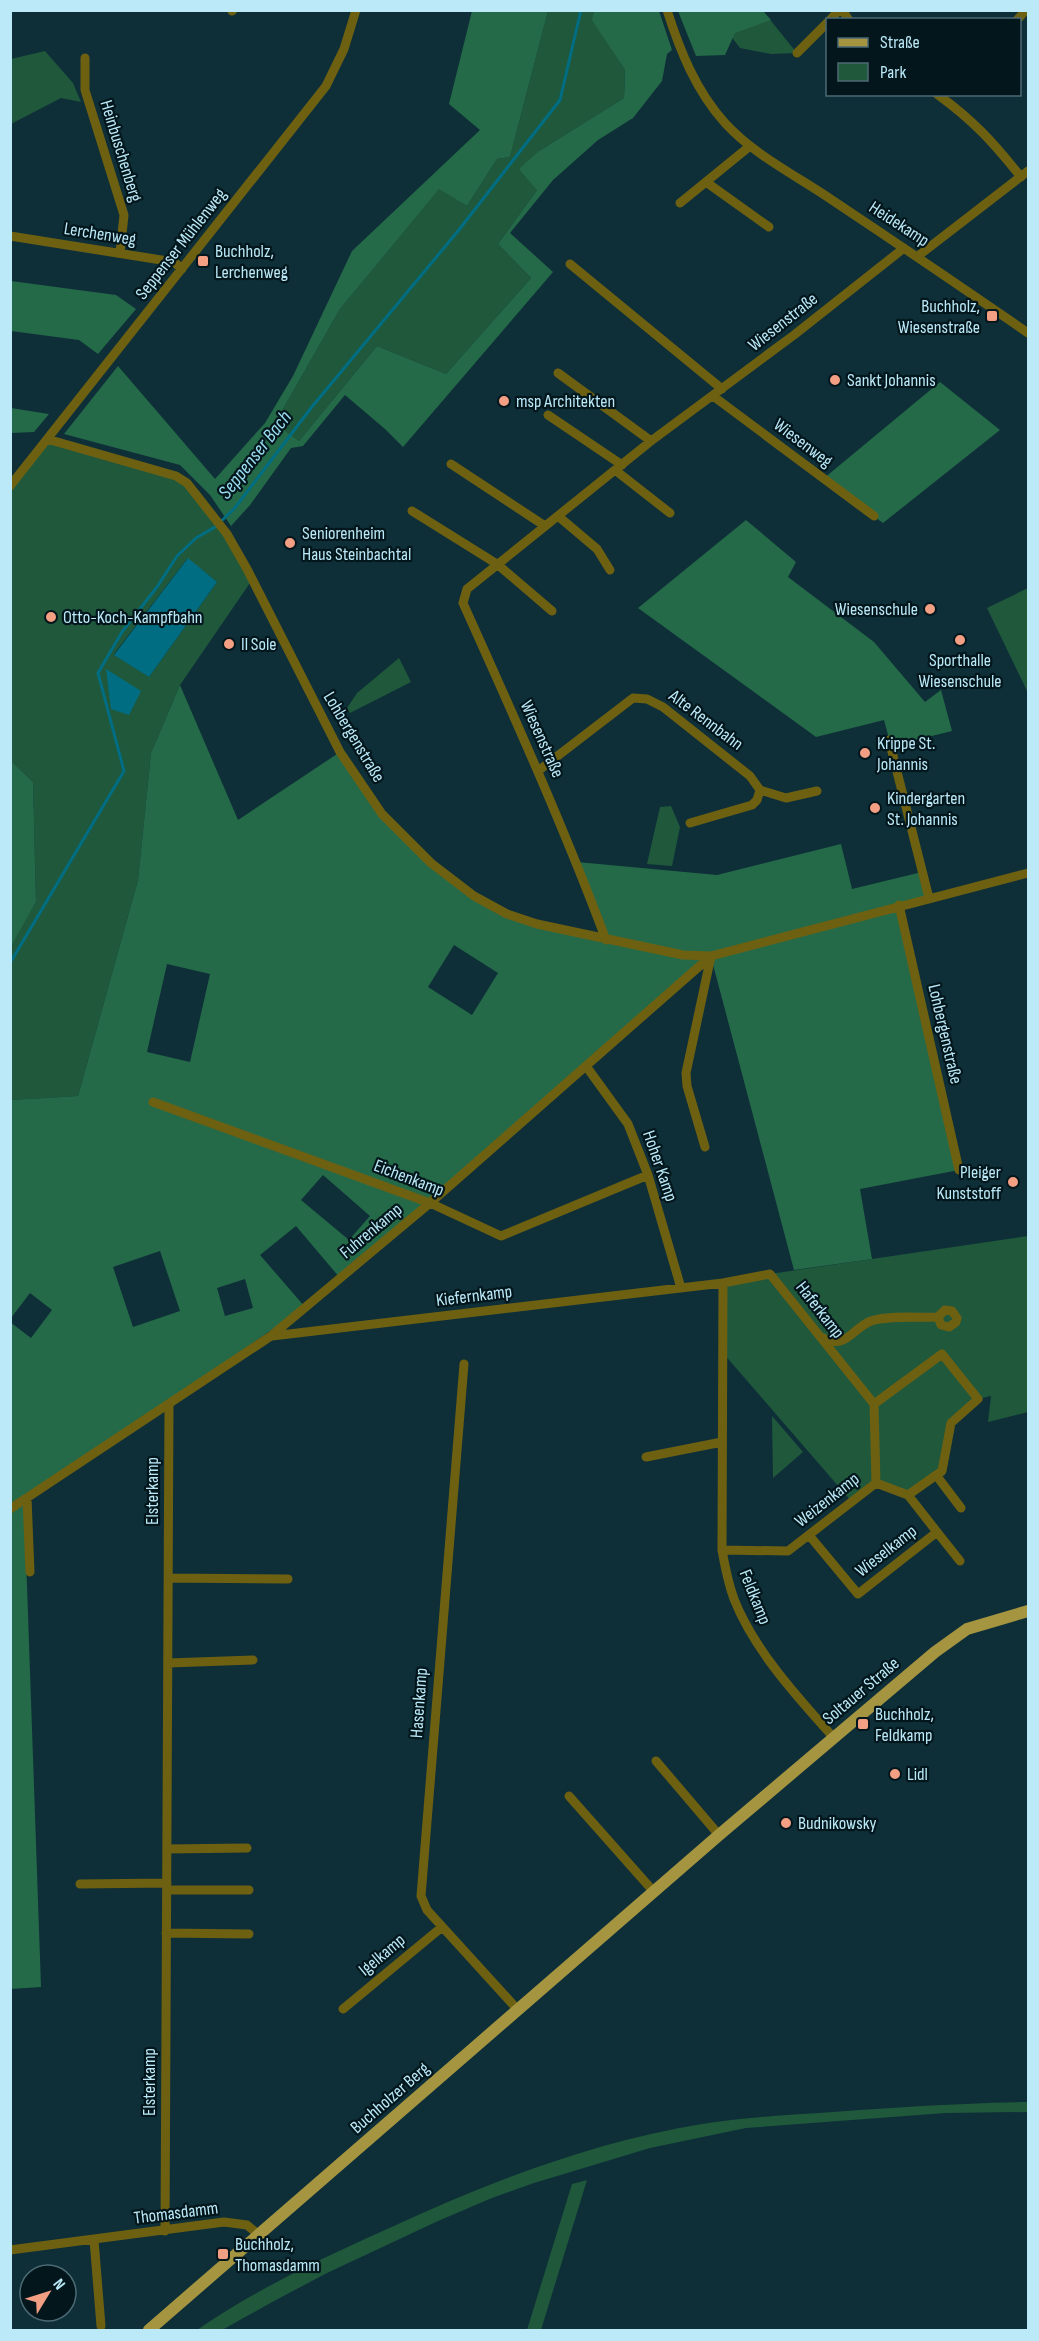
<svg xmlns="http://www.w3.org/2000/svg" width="1039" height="2341" viewBox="0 0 1039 2341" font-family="'Sofia Sans Condensed',sans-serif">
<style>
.green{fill:#20583c;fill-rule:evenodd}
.forest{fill:#256a48;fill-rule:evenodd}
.water{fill:#006d83}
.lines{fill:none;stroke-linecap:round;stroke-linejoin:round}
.stream{stroke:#006d83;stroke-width:3}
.minor{stroke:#6e6011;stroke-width:9}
.major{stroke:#a59540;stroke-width:12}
.poi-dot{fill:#f39f84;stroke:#02161c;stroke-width:2}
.labels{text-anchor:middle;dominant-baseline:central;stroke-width:4.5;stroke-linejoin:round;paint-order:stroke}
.street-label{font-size:18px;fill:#bbe9f8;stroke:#02161c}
.poi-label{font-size:18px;fill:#bbe9f8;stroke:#02161c;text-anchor:start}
.water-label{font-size:20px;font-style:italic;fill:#9adcf0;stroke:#02161c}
</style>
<rect width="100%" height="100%" fill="#0e2f38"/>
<path class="green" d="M548,11H594L593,20L625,70L624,98L539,151L537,190L498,244L531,278L446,374L377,346L299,441L275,423L340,309L439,188L467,206L497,159L510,157Z
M712,11H763L797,53L771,54L740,48Z
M45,51L73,83L81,102L61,98L11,124V59Z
M47,439L176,476L211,513L252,580L180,685L151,753L138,880L78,1096L11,1100V944L36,902L33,782L11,761V486ZM187,559L217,582L149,677L114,654Z
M1028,588V693L987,608Z
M399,658L411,682L350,713L347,708L357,693Z
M671,806L680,827L672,866L647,864L660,807Z
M1028,1236V1412L988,1422L991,1396L978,1399L951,1423L942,1471L908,1495L876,1484L852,1502L723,1353V1283L770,1274Z
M772,1416L803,1452L773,1478Z
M1028,2102V2112L945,2113L746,2128L650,2148L534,2183L492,2198L438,2221L327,2273L274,2301L222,2330H197C255,2290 320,2259 385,2230C487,2183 591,2142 702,2124C746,2117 789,2115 833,2112C899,2107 963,2103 1028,2102Z
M587,2180L541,2330H527L572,2184Z"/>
<path class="forest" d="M472,11H548L510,157L497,159L467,206L439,189L340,309L275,423L299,441L377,346L446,374L531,278L498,244L537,190L519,169L539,151L624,98L625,70L592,20L594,11H659L672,50L667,54L662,81L633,118L598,140L553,180L510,233L553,272L403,447L385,429L345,395L303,446L291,448L250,505L231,526L210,495L180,465L64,434L118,366L215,479L265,423L293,376L352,251L480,130L449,104Z
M678,11H763L771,20L735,33L725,55L696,56Z
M11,281L116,295L136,309L98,354L79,340L11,331Z
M940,382L1000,430L883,523L823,479Z
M11,408L49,414L34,432L11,433Z
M746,520L796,562L788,577L874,642L925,702L941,690L952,731L891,746L884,720L816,737L638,608Z
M180,685L238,820L340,752L382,814L431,863L507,914L605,939L577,862L717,875L841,844L852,889L922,872L929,898L900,905L959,1170L860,1189L872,1259L794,1270L711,957L340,1278L296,1226L260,1255L305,1307L24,1500L41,1987L11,1989L10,1322L31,1338L52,1310L30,1293L11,1318V1100L78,1096L138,880L151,753ZM454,945L498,973L472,1015L428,987ZM167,964L210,974L190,1062L147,1052ZM323,1175L370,1216L349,1240L301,1200ZM160,1251L180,1311L133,1327L113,1267ZM245,1279L253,1308L225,1316L217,1288Z
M11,761L33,782L36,902L11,946Z"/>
<path class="water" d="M188,558L217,582L149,677L114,655Z
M106,669L141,691L129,715L111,709Z"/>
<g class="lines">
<path class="stream" d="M10,963L124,771L98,673L122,632L157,587L177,556L196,538L215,527L234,509L311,408L458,231L560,100L581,10"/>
<path class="minor" d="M667,10C680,51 696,91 725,123C754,155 797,176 832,200C898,244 963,288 1028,333
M842,10L849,20
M232,11L233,10
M830,20L839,10
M1017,20L1026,10
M797,53L828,22
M85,58V90L124,215L120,253
M937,94C974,121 993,142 1021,177
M706,182L769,227
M680,203L750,146
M10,236L174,262L182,269
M918,256L1028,171
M570,264L722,389
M558,373L651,441
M713,396L874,516
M548,415L622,465
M47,439L176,476L187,483L227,534L247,569L340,752L382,814L431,863L474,896L507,914L537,924L683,955L711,956L1028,873
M451,464L545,526
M615,470L670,513
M10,486L326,86L344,49L356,10
M412,511L497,564L552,611
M558,516L597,549L610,570
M889,740L929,898
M538,771L633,698L647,699L663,707L750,776L760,790L757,800L752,805L690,823
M760,790L786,798L817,791
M899,905L959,1170
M606,940C563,825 513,714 463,603L467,589L651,441L794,335L904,248
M586,1066L628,1124L648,1175L681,1288
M153,1102L430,1203L501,1236L648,1175
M705,1147L687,1086L686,1073L711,956
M723,1283L722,1550C725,1567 728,1583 734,1599C754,1650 798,1698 834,1738
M272,1336L723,1283L770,1274L874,1404
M821,1337C846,1351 851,1329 871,1321C888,1315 919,1318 938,1317L945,1310L952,1311L957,1318L956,1322L949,1327L941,1325L938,1317
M464,1364L421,1896L427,1910L518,2010
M874,1404L942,1354L978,1399L951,1423L942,1471L908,1495L876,1483
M646,1457L722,1442
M936,1475L961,1508
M27,1498L30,1572
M10,1509L271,1336L430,1203L711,956
M937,1532L960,1561
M809,1535L858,1594L937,1532L908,1495
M722,1550L788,1551L876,1483L874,1404
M168,1578L288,1579
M168,1663L253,1660
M656,1761L719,1835
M569,1796L654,1892
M167,1849L247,1848
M80,1884L167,1883
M167,1890H249
M166,1933L249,1934
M343,2009L442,1927
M165,2231L169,1405
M94,2240L101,2326
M10,2250L224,2222L247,2225L259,2235"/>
<path class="major" d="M149,2330L719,1835L935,1652L967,1629L1028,1611"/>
</g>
<g class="poi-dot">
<rect x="197" y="255" width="12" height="12" rx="3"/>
<rect x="986" y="310" width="12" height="12" rx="3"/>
<circle cx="835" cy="380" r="6"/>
<circle cx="504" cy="401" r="6"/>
<circle cx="290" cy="543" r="6"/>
<circle cx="930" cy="609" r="6"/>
<circle cx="51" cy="617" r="6"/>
<circle cx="960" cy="640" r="6"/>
<circle cx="229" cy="644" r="6"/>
<circle cx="865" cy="753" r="6"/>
<circle cx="875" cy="808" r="6"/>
<circle cx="1013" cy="1182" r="6"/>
<rect x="857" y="1718" width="12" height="12" rx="3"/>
<circle cx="895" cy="1774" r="6"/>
<circle cx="786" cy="1823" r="6"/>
<rect x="217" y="2248" width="12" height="12" rx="3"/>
</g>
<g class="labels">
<g class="street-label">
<text transform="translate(121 151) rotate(73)">Heinbuschenberg</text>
<text transform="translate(899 224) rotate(33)">Heidekamp</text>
<text transform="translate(100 234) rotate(9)">Lerchenweg</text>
<text transform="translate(181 244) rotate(-52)">Seppenser Mühlenweg</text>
<text transform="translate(783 322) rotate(-38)">Wiesenstraße</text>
<text transform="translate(803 443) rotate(37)">Wiesenweg</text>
<text transform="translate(706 720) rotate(37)">Alte Rennbahn</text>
<text transform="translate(354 737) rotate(59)">Lohbergenstraße</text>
<text transform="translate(542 739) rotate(66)">Wiesenstraße</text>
<text transform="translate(945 1034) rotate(77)">Lohbergenstraße</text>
<text transform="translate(660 1166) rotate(71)">Hoher Kamp</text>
<text transform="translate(409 1178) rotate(21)">Eichenkamp</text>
<text transform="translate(371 1231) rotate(-40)">Fuhrenkamp</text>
<text transform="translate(474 1296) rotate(-7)">Kiefernkamp</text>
<text transform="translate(820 1310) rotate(52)">Haferkamp</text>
<text transform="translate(152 1491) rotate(-90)">Elsterkamp</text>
<text transform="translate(827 1500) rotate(-38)">Weizenkamp</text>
<text transform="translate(886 1551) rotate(-38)">Wieselkamp</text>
<text transform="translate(755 1597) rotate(68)">Feldkamp</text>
<text transform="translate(861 1691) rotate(-40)">Soltauer Straße</text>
<text transform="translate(419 1703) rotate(-86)">Hasenkamp</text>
<text transform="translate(382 1955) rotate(-40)">Igelkamp</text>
<text transform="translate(149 2082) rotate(-90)">Elsterkamp</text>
<text transform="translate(390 2098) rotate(-41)">Buchholzer Berg</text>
<text transform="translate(176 2213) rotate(-7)">Thomasdamm</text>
</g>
<g class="poi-label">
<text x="215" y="251">Buchholz,<tspan x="215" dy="21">Lerchenweg</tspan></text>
<text x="980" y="306" text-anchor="end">Buchholz,<tspan x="980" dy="21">Wiesenstraße</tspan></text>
<text x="847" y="380">Sankt Johannis</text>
<text x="516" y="401">msp Architekten</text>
<text x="302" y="533">Seniorenheim<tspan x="302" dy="21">Haus Steinbachtal</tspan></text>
<text x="918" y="609" text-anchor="end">Wiesenschule</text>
<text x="63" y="617">Otto-Koch-Kampfbahn</text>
<text x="241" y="644">Il Sole</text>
<text x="960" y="660" text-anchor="middle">Sporthalle<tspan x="960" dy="21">Wiesenschule</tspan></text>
<text x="877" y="743">Krippe St.<tspan x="877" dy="21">Johannis</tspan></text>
<text x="887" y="798">Kindergarten<tspan x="887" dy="21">St. Johannis</tspan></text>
<text x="1001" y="1172" text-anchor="end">Pleiger<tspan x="1001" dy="21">Kunststoff</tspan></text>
<text x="875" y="1714">Buchholz,<tspan x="875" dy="21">Feldkamp</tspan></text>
<text x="907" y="1774">Lidl</text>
<text x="798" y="1823">Budnikowsky</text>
<text x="235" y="2244">Buchholz,<tspan x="235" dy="21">Thomasdamm</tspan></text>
</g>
<g class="water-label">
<text transform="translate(255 455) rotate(-52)">Seppenser Bach</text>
</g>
</g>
<rect width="1039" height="2341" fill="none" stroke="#bbe9f8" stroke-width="24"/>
<rect x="826" y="18" width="195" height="78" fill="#02161c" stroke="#4c6a74" stroke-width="1.5"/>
<rect x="838" y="38" width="30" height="9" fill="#a59540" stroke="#4c6a74" stroke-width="1.5"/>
<text x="880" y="48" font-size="18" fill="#bbe9f8">Straße</text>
<rect x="838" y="63" width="30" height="18" fill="#20583c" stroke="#4c6a74" stroke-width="1.5"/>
<text x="880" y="78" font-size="18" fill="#bbe9f8">Park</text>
<g transform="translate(48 2293) rotate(52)"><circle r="28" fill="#02161c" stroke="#4c6a74" stroke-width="1.5"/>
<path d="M0-4.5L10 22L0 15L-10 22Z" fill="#f39f84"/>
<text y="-9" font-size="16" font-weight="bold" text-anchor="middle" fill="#bbe9f8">N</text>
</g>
</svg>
